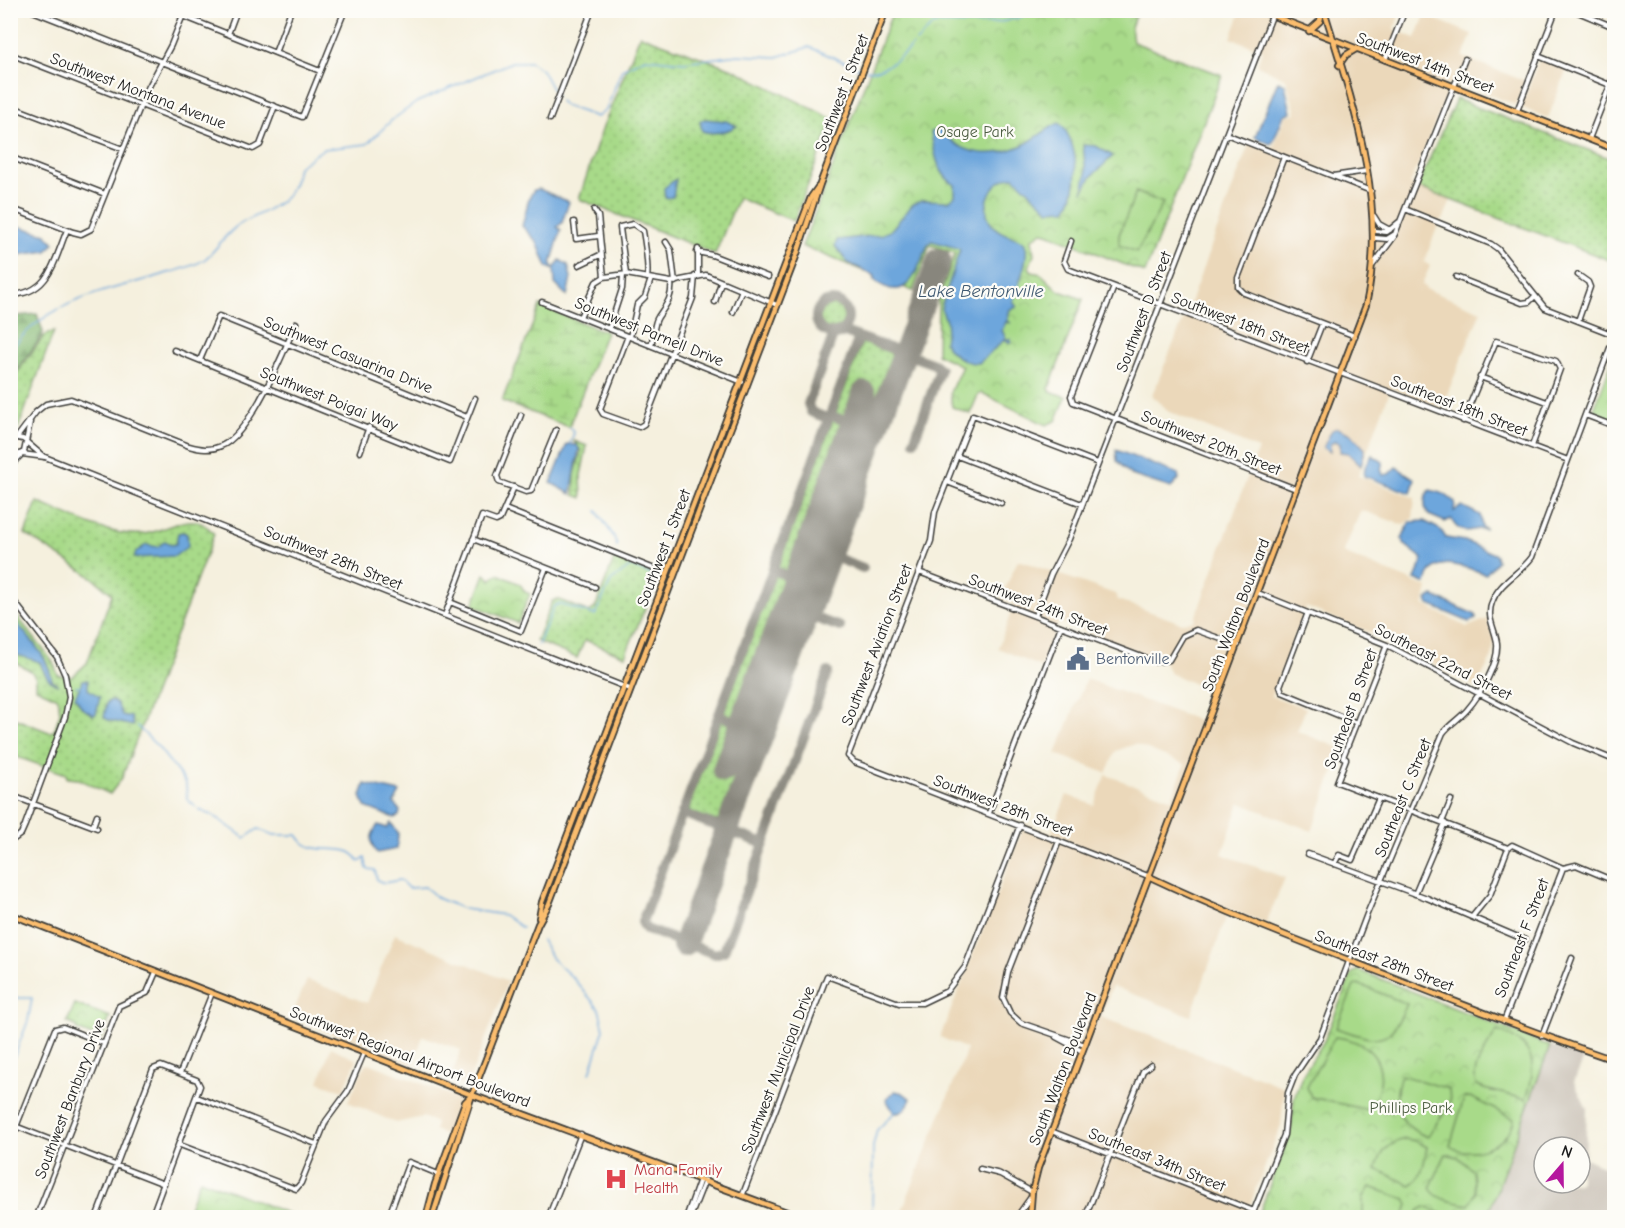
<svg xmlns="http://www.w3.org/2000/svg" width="1625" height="1228" viewBox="0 0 1625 1228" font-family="'Comic Neue',sans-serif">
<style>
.built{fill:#ebd8ba}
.industrial{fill:#cbc3b8;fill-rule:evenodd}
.grass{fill:url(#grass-dots);stroke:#627b52;stroke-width:1.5}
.forest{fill:url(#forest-firs);stroke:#516b48;stroke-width:1.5}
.wetland{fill:url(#wetland-marsh);stroke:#627b52;stroke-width:1.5}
.park{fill:url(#park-crowns);stroke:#627b52;stroke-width:1.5}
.garden{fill:#a8da89;stroke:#627b52;stroke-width:1.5}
.water{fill:#6da6dc;stroke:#44617c;stroke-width:1.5}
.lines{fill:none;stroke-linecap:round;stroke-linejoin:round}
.stream{stroke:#6da6dc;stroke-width:1.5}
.taxiway{stroke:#88867d;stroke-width:10}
.runway{stroke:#88867d;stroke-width:24}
.minor-casing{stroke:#3d3c39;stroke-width:7}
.major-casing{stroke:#3d3c39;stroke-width:8}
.minor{stroke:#fff;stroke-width:4}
.major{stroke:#fbbd6e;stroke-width:4.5}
.labels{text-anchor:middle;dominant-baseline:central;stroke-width:4.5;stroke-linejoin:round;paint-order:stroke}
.street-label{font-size:16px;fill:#1c1c1c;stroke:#fdfcf7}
.park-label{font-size:16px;fill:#4d5e42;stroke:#fdfcf7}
.service-label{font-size:16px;fill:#4e5e75;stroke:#fdfcf7;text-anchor:start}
.health-label{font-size:16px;fill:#be3a42;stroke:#fdfcf7;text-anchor:start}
.water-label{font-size:18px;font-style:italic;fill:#405a72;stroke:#fdfcf7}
</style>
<defs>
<pattern id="grass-dots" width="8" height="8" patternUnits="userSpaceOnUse" patternTransform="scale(1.5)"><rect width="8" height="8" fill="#a8da89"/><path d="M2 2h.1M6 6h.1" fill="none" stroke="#90ba76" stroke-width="1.8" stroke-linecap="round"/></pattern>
<pattern id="forest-firs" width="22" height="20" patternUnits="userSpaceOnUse" patternTransform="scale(1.5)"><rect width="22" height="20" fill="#86ba75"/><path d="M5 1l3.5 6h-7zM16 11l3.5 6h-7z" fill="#739f65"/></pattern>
<pattern id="wetland-marsh" width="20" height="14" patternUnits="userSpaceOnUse" patternTransform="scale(1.5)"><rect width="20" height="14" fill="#a8da89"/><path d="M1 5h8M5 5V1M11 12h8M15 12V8" fill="none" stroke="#90ba76"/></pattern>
<pattern id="park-crowns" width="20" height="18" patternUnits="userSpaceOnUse" patternTransform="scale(1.5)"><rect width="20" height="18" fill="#a8da89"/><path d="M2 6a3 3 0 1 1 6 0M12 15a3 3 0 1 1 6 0" fill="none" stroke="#90ba76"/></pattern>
</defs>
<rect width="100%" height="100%" fill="#fdfcf7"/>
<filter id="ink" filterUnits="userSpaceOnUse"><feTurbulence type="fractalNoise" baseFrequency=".0167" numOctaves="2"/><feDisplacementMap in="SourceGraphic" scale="12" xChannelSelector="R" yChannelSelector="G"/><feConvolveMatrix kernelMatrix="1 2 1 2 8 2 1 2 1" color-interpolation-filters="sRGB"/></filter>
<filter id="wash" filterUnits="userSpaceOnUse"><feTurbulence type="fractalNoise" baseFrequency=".008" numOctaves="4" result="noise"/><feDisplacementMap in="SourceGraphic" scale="24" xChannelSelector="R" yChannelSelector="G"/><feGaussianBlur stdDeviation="1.35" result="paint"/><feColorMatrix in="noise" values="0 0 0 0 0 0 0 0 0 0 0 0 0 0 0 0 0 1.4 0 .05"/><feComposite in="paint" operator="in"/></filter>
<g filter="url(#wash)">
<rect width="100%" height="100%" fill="#f5f0de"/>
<path class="built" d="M1241,11H1394L1400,13L1394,30L1416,38L1425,15L1472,34L1463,57L1525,81L1516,105L1452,81L1410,184L1451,200L1443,220H1440L1424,262L1430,266L1422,284L1426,289L1481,311L1442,407L1391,388L1358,476L1415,498L1413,518L1403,525L1361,510L1343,553L1428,588L1424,605L1467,627L1487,619L1494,639L1492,657L1476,687L1392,641L1306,607L1271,696L1306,708L1297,731L1342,749L1312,831L1240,803L1222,854L1285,878L1266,923L1229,909L1191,1016L1112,986L1101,1017L1284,1087L1281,1126L1245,1217L899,1218L967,1049L940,1037L1025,824L1051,834L1067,795L1094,805L1106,775L1172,799L1185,764L1135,744L1116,751L1106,773L1056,754L1086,679L1200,721L1212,692L1170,673L1162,657L1154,658L1059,621L1041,667L998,648L1014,604L1001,598L1018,560L1115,594L1118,600L1181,623L1194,621L1258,449L1169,412L1152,395L1187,311L1250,141L1272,151L1286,116L1296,113L1286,79L1257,65L1262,50L1231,38Z
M1540,57L1567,69L1548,118L1521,107Z
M395,934L508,981L470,1079L460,1084L450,1080L461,1050L423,1036L412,1066L291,1017L307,980L367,1003Z
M331,1047L357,1060L343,1091L319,1082Z
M369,1063L456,1097L460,1104L448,1137L435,1130L436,1123L423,1117L396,1123L348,1102L365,1064Z"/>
<path class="industrial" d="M1550,1046L1584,1058L1574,1082L1587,1109L1585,1158L1614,1171V1217H1487ZM1544,1147H1580V1183H1544Z"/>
<path class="grass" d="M640,35L733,69L833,119L794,221L738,198L715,254L579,199L601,132Z
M1456,99L1614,160V262L1417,187Z
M819 317a13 13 0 1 1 26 0a13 13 0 1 1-26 0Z
M54,331L18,429L11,433V381L44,336Z
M862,343L889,351L893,357L892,371L726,816L722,821L708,820L689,810L693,793Z
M37,502C70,515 107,537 143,534C169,532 192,505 214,534L122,778L110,794L78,779L67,778L66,774L11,755V717L49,732L54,731L60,713L58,698L36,688V678L31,671L11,660L10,607L53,662L58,675L72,677L87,663L112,594L92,577L25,534Z
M615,557L661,576L657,580L625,656L585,640L577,658L536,641L552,601L557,599L589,612L595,608Z"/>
<path class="forest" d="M37,314L43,332L42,336L11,378V322L17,316Z"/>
<path class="wetland" d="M540,306L606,332L569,427L502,401Z"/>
<path class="park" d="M893,11H1137L1131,27L1133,42L1222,75L1145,273L1047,233L1042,232L1032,239L1034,255L1029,267L1032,272L1041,274L1059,291L1083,299L1049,388L1050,391L1066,397L1056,421L1046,425L982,393L978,395L970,414L952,407L950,392L962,366L937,354L938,301L955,253L930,245L913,291L802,246Z
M1614,356V420L1593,412Z
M574,441L587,446L581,475L582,498L574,495L575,474L581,451Z
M485,574L491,580L498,574L520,584L525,592L530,594L518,623L473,605Z
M1358,970L1550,1046L1487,1217L1267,1218L1259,1214L1291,1130L1294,1098L1302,1076L1324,1041L1352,973Z
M75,1004L110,1017L102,1038L100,1039L77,1030L78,1027L67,1022Z
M200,1179L297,1217L185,1218Z"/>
<path class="garden" d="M1136,192L1163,203L1137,252L1119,245V235Z
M1358,984L1407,1004C1386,1049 1380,1042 1336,1028L1354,986Z
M1497,1031C1535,1043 1538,1065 1526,1099L1484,1089L1476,1084C1470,1068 1489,1045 1497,1031Z
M1335,1037C1378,1041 1394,1075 1368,1110L1311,1097L1307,1087Z
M1401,1075L1449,1089L1450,1102L1428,1137C1398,1126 1391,1104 1401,1075Z
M1470,1097L1514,1119C1511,1144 1470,1160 1450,1146L1464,1098Z
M1405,1139L1416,1141L1427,1147C1424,1160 1424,1179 1410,1185L1376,1169C1381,1152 1387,1144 1405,1139Z
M1446,1154L1458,1157L1473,1171L1475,1193L1469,1205C1456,1202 1437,1201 1430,1188Z
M1370,1187L1405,1199L1408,1205L1403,1217H1363V1198Z
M1425,1207L1451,1217H1416L1419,1210Z"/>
<path class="water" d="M1278,81L1285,84L1291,112L1284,115L1273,142L1270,144L1255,137Z
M705,119L726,121L737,126C726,132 714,135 702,131L700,121Z
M1059,123C1079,140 1081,189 1066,209L1049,210L1014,177C993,177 980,204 990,222C997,233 1012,236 1023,241C1033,252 1017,287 1013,302L1017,307L1010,309L1007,321L1011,323L1006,322L1002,330L1006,339H1011V343L1004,340L979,363C964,364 951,354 944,342L947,323L941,308L960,249L932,241L928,244C917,270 908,307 874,280L875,276L847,262L835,246L837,240L880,235L890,231L913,204L922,200L949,201L955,196V185C937,175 934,151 931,132L940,129C961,156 992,159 1023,145C1036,139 1047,128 1059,123Z
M1083,145L1096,146L1113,156L1091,177L1083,192L1086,174Z
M676,179L673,197L665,198L664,188Z
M539,189L569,202L562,223L557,227L561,230L551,264L554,269L560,260L568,265L571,278L567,296L555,284L554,270L547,267L537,242L522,226L529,198L534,190Z
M10,224L46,234L54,243L47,251L11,256Z
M1337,428L1351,434L1365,449L1361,466L1348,453L1340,452V444L1336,441L1330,444V452L1323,448L1332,430Z
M567,444L577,445L579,449L571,494L551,483Z
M1116,450L1178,474L1179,479L1171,488L1131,475L1117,461Z
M1372,455L1383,462L1381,469L1383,475L1389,474L1396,467L1415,479L1411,493L1364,476L1365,467Z
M1430,490L1444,494L1455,502L1454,511L1462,506L1480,515L1482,527L1486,529C1474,526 1462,540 1451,519L1445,522L1429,515C1423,509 1424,496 1430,490Z
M1424,521L1441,530L1446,538L1465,541L1496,555L1497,561L1486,574C1465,567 1431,552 1426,584L1415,579L1423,559L1404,544L1402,539L1410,522Z
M183,532L187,534L188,546L175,556L134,558L136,552L146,545L158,547L165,541L172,545L176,544L178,533Z
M1433,596L1476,615V619L1469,622L1429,605L1427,600Z
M11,615C28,639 46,651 52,680L58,685C48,683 43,671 40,662L11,653Z
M83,680H88V689L100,697L96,714L93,715L82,708L75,697Z
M112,700L117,703L122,715L131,717L133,726L108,720L104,717L107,702Z
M365,784L400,792L394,803L400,811L399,816L394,818L365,807L361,796Z
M391,823L398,833L397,849L377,853C368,843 371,834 378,825L387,828Z
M895,1091L903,1093L911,1099C907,1107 903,1114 894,1113L886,1099Z"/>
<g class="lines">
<path class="stream" d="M916,42L934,24C967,24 1005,28 1035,10
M866,70C885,73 900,57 913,45
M560,101L565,106L597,117L606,110L622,69L645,58L684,62L738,55L777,57L809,47L861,69
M10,351C45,301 106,291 162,275C174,271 194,267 205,259C218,249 225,233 240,224C271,206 291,207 298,167L323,149L367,144L392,120L417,102L512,62H530L542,70L556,96
M569,427L574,433L570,444
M597,511L614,537L617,546
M538,645L554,606L559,604L595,615L611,581L631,566L656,577
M76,686H82
M137,726L158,747L186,783L187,799L196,807
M200,810L214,816L245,838L258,829L274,835H297C314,862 344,837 359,861L365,858L367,869L375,870L377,880L384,883L400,880L408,888L425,887L439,899L464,909L504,915L522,928
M542,940L552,959L572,977L599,1009L604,1029L590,1073
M10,998H32L28,1021L10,1067
M872,1218L873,1146L877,1130L894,1113"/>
<path class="taxiway" d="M816 317a16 16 0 1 1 32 0a16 16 0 1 1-32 0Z
M830,415L853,424
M829,419L811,412L808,404L833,336L845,332L934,364L940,369L914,441
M829,555L863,568
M772,570L796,579
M785,607L840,627
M828,672L724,951L715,954L646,929L642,922L859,337
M718,715L742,724
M682,813L764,844"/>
<path class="runway" d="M724,770L864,393
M684,945L939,260"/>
</g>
</g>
<g filter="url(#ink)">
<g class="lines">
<g class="minor-casing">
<path id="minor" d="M30,10L302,117L345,10
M168,10L320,71
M1573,10L1614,27
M228,34L237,10
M275,53L291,10
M10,54L253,149L260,145L275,106
M1538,56L1610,85
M1385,60L1405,10
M10,106L123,149
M1517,111L1556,10
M550,119L592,10
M1226,134L1371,191
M1589,139L1614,75
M10,157L105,194
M1284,157L1238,278V287L1244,293L1355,336
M1333,176L1367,171
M10,208L73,232L81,234L91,229L147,90L171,45L185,10
M1405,209L1491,244L1498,249L1545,308L1614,335
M594,210L598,216L604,277
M1374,216L1379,224L1390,230
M574,222L576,239L598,236
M620,227L633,224L643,231C645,243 649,268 647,278
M620,228L626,274
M1375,231L1387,232L1399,222
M1375,238L1387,239L1395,234L1465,59
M1071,241L1064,261L1068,269L1568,460
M666,242L671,250L675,282
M698,249V276
M697,252L712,255L768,277
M579,265L600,255
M1373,265L1394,237
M1456,277L1522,303L1529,302L1535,296
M1114,287L1071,396L1073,402L1296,489
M10,295C50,294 54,261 67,230
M542,302L742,382
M715,302L721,282
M733,312L741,292
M580,317L596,282L604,277L626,274L671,282L706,275L777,305
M1578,321L1590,287L1588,282L1578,275
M609,329L622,289L623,275
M628,336L600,409L603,414L639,427L644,424L693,298L695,276
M630,337L637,305L645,297L651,279
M651,345C654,337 653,324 658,317C665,306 673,298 671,282
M174,350L450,462L475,398
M200,360L219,316L467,417
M1307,362L1322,324
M1480,377L1547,402
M521,415L497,476L499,482L526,492L531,491L556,430
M1585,415L1614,426
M1463,421L1496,341L1556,361L1560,369L1532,446
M17,438L23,439L44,457
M10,439L18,436L36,412L46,404L71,399L189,446C200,449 210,451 221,446C250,435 284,352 296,323
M10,452L17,455L24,452L30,422
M360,452L369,427
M957,456L1082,504
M10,458V460
M1098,463L973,415L935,512L931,541L848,756L854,762L1148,876
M10,473L15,461L22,454L45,457L630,689
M947,482L1001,503
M505,509L667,574
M473,539L595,587
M919,572L1155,662L1169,660L1183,636L1196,630L1238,645
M1258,593L1387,645L1573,743L1614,760
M10,596L57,657L65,675L69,697L65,717L25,825L21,834L10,842
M450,602L521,631L546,568
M445,615L482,516L496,521L500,519L514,487
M1307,615L1280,686L1282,692L1357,723
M1035,616L1051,574L1069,539L1272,16
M1387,645L1343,757L1346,759L1337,782L1508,848L1512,845L1563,868
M10,795L97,828
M989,813L1061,626
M1442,822L1451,800
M93,826L97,815
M1059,841L1008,972L1003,998L1010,1013L1021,1023L1085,1045
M1308,854L1427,898L1525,940
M1334,864L1339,855L1352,860L1379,798
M1415,894L1445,823
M1472,917L1490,895L1508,848
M1504,1021L1563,868L1576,865L1614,881
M1542,1036L1572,958
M1056,1037L1082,1051
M180,1073L212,993
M197,1097L316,1144
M10,1124L164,1184
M1051,1131L1254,1211
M10,1142L55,1029L63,1027L103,1043
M180,1145L296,1189L301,1183L326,1121L348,1091L364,1053
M980,1169L1000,1174L1032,1192
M743,1194L827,976L899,1003H922L947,991L965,967L1020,825
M36,1218L119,1006L147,993L156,972
M96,1218L153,1069L161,1066L197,1080L200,1086L151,1218
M388,1218L409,1162L438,1174
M548,1218L581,1134
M686,1218L700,1179
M690,1218L705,1180
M1016,1218L1031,1197
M1085,1218L1143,1071L1151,1065
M1251,1218L1284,1135L1288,1093L1295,1075L1320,1038L1367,914L1443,733C1450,724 1459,719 1467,710C1480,695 1499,664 1497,643C1495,628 1486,618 1492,602C1500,581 1520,574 1532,557L1614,337"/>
</g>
<g class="major-casing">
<path id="major" d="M1258,10L1614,149
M1309,31L1320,21L1322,10
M1339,65L1346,55L1356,49
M1148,876C1228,914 1310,945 1392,977C1466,1006 1539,1035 1614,1060
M10,914L472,1095L803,1218
M539,918L542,902L811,197L818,187
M426,1218L435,1184L465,1102L472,1095
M432,1218L472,1095L538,924L549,904L797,254L820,184L886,10
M1030,1218L1032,1192L1038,1168L1366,305C1388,204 1354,106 1324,10"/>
</g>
<use href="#minor" class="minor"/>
<use href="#major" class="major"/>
</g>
</g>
<defs>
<g id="civic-bare" transform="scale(1.8)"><path d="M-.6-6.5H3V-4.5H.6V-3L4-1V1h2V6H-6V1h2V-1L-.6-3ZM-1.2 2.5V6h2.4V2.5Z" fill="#5c6f8a" stroke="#fdfcf7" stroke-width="2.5" paint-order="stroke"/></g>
<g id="hospital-bare" transform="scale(1.8)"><path d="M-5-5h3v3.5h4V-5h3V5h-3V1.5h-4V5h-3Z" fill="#e0444e" stroke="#fdfcf7" stroke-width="2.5" paint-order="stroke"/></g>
</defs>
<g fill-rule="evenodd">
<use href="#civic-bare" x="1078" y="659"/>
<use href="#hospital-bare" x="616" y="1179"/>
</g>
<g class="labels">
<g class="street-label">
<text transform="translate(1425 63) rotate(21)">Southwest 14th Street</text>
<text transform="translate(138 91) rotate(21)">Southwest Montana Avenue</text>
<text transform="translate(842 93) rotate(-69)">Southwest I Street</text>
<text transform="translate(1144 312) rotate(-69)">Southwest D Street</text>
<text transform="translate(1240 323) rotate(21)">Southwest 18th Street</text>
<text transform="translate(649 332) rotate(22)">Southwest Parnell Drive</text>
<text transform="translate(348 355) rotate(22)">Southwest Casuarina Drive</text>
<text transform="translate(329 399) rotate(22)">Southwest Poigai Way</text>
<text transform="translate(1459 406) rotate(21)">Southeast 18th Street</text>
<text transform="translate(1211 443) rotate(22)">Southwest 20th Street</text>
<text transform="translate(664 548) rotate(-69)">Southwest I Street</text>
<text transform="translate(333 558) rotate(22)">Southwest 28th Street</text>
<text transform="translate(1038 605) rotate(21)">Southwest 24th Street</text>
<text transform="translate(1236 615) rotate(-69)">South Walton Boulevard</text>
<text transform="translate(877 645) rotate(-69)">Southwest Aviation Street</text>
<text transform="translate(1443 662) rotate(27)">Southeast 22nd Street</text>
<text transform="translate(1351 709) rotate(-70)">Southeast B Street</text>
<text transform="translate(1403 798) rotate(-68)">Southeast C Street</text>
<text transform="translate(1003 806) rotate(21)">Southwest 28th Street</text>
<text transform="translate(1522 938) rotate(-69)">Southeast F Street</text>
<text transform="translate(1384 961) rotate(21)">Southeast 28th Street</text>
<text transform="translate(410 1057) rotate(21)">Southwest Regional Airport Boulevard</text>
<text transform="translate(1063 1069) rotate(-69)">South Walton Boulevard</text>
<text transform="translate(778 1070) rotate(-69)">Southwest Municipal Drive</text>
<text transform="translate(70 1099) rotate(-69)">Southwest Banbury Drive</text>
<text transform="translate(1157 1160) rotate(22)">Southeast 34th Street</text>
</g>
<g class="park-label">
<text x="975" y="132">Osage Park</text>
<text x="1411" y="1108">Phillips Park</text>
</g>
<g class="service-label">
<text x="1096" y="659">Bentonville</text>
</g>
<g class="health-label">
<text x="634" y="1170">Mana Family<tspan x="634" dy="18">Health</tspan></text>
</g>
<g class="water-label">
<text x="981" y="291">Lake Bentonville</text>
</g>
</g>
<rect width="1625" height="1228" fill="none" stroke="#fdfcf7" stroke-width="36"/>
<g transform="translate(1562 1165) rotate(20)"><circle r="28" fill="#fdfcf7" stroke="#a3a29f" stroke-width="1.5"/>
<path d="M0-4.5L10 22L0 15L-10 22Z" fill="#b5179e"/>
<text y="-9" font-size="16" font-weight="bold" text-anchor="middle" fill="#1c1c1c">N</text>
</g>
</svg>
